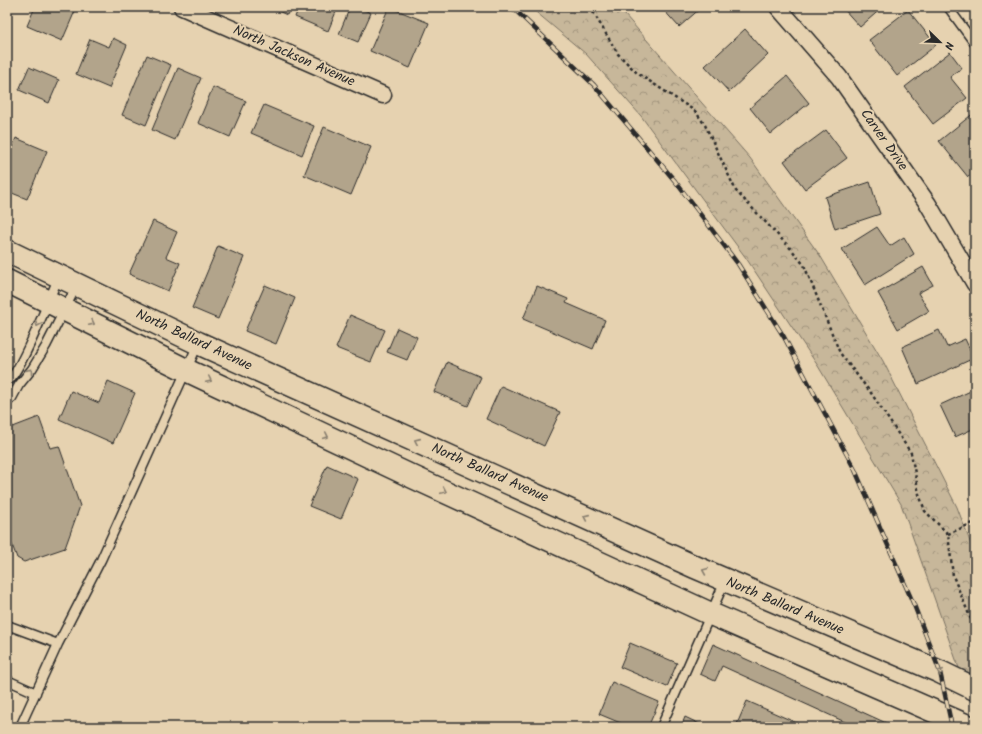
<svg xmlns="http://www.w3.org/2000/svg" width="982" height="734" viewBox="0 0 982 734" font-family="Kalam,sans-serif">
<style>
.park{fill:url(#park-crowns);stroke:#797162}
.building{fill:#b2a48b;stroke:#2b2b2b}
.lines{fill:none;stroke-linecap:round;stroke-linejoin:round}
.service-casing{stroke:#2b2b2b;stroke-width:11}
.minor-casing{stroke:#2b2b2b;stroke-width:19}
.secondary-casing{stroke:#2b2b2b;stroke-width:25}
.path{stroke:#2b2b2b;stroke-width:2.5;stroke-dasharray:3 3;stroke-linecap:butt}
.service{stroke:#e6d2b0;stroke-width:8}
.minor{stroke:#e6d2b0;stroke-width:16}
.secondary{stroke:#e6d2b0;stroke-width:22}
.rail-casing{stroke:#2b2b2b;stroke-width:4.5}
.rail{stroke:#e6d2b0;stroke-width:3;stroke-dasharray:9;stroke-linecap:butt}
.oneway{stroke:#887e6e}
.labels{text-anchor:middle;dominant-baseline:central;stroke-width:4;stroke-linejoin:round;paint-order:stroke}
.street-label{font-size:14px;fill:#2b2b2b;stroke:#e6d2b0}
</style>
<defs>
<pattern id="park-crowns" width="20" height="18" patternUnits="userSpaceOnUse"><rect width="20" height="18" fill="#c7b79a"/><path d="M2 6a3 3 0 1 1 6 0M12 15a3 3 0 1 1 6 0" fill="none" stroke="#a2957e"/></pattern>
</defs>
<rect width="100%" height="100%" fill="#e6d2b0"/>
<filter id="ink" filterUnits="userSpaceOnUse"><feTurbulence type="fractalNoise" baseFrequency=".025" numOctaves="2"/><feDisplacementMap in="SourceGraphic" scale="8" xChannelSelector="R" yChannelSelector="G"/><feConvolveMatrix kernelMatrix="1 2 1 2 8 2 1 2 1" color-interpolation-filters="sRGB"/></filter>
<g filter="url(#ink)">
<path class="park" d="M530,7H618L750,158L821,257L883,361L957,507L975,555V691L966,688L901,504L818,366L746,258L641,116L586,54Z"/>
<path class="building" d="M35,7H65L75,11L62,41L27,26Z
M269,7H291L287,15Z
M299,7H338L328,31L295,17Z
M350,7H357L371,13L358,42L339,34Z
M389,7L429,23L410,68L370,51Z
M661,7H702L679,27Z
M842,7H883L860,27Z
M908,10L936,45L897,76L869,40Z
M745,29L768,55L729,92L705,66Z
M113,38L127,45L109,88L76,74L90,39L109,47Z
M950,52L962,68L950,77L967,98L933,124L905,87Z
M147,55L171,65L146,125L122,115Z
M29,67L59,80L49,103L19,90Z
M178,68L201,78L175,140L152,130Z
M787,76L809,103L771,134L750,108Z
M213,87L246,101L230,137L198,123Z
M264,105L314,126L302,155L251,133Z
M975,112V172L968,177L939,141Z
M324,127L371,147L351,195L304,175Z
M826,130L847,158L805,189L784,161Z
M16,138L47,151L27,199L7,191V159Z
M870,182L880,214L835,229L825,197Z
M153,221L177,232L166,257L180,263L168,291L129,274Z
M877,227L890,246L904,237L914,254L865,285L842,249Z
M218,246L244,257L218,319L192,308Z
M923,267L933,285L918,293L929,311L898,329L878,293Z
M265,285L295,298L276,344L245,331Z
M537,286L568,299L566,303L605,320L593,349L523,319Z
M350,315L385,330L371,362L336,348Z
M397,328L417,337L407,360L387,352Z
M939,330L947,347L965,339L974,358L918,384L902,347Z
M447,362L481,377L468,406L434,392Z
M108,381L135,393L113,443L59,419L71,391L99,403Z
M501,386L560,412L544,446L486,419Z
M975,389V428L955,437L940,405Z
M7,415L13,427L39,417L50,448L59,446L80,506L65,548L24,562L17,558L11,542L7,543Z
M327,465L358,479L341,519L309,506Z
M630,643L677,663L667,687L620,667Z
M713,644L895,727H856L722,666L715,681L700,674Z
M612,682L659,702L648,727H630L599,714Z
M747,701L806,727H743L737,724Z
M685,717L706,727H681Z"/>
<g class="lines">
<g class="service-casing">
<path id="service" d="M948,7L975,44
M7,382C20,374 51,295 59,276
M7,402L12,398L19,385L32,369L46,346L77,285
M7,625L58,644
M7,680L36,693
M20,727L58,644L101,560L198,344
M661,727L725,581"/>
</g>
<g class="minor-casing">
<path id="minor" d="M182,7L383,95
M778,7L839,77L928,204L975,284"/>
</g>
<g class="secondary-casing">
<path id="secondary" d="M7,251L198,343L695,567L940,672L975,689
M7,281L186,370L415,478L711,614L970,727"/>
</g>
<path class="path" d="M590,7L618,54L637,73L695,111L705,125L736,191L792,250L804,265L840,353L871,393L911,453L919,494L925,511L948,534L953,576L975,629
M948,534L975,522"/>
<use href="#service" class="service"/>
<use href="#minor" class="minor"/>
<use href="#secondary" class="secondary"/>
<g class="rail-casing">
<path id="rail" d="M512,7L594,85L675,181L738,264L784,337L855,470L914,605L940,672L952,727"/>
</g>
<use href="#rail" class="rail"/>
</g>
<defs><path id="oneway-chevron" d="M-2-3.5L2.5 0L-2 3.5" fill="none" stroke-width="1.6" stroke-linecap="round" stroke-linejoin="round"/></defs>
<g class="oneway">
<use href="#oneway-chevron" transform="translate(92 323) rotate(27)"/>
<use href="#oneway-chevron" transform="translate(38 324) rotate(114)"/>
<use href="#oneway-chevron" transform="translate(30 371) rotate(-52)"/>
<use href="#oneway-chevron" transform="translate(209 380) rotate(26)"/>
<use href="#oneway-chevron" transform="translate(326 436) rotate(25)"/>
<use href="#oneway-chevron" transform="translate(417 441) rotate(-156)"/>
<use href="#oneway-chevron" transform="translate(444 491) rotate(25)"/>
<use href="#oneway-chevron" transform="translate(586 517) rotate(-156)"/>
<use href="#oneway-chevron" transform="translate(705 571) rotate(-157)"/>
<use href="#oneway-chevron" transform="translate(940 672) rotate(-156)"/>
</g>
</g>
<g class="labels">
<g class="street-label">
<text transform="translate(294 56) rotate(24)">North Jackson Avenue</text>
<text transform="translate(884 140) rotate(55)">Carver Drive</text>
<text transform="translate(194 340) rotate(25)">North Ballard Avenue</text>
<text transform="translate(490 473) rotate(24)">North Ballard Avenue</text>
<text transform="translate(785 606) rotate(23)">North Ballard Avenue</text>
</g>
</g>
<rect width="982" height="734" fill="none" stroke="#e6d2b0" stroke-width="24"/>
<rect x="12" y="12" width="958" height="710" fill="none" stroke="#2b2b2b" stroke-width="1.5" filter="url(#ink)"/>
<g transform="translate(940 42) rotate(113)" stroke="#e6d2b0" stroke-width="3" paint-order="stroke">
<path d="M0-3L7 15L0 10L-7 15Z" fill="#2b2b2b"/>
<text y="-6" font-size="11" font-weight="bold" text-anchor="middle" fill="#2b2b2b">N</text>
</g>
</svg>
